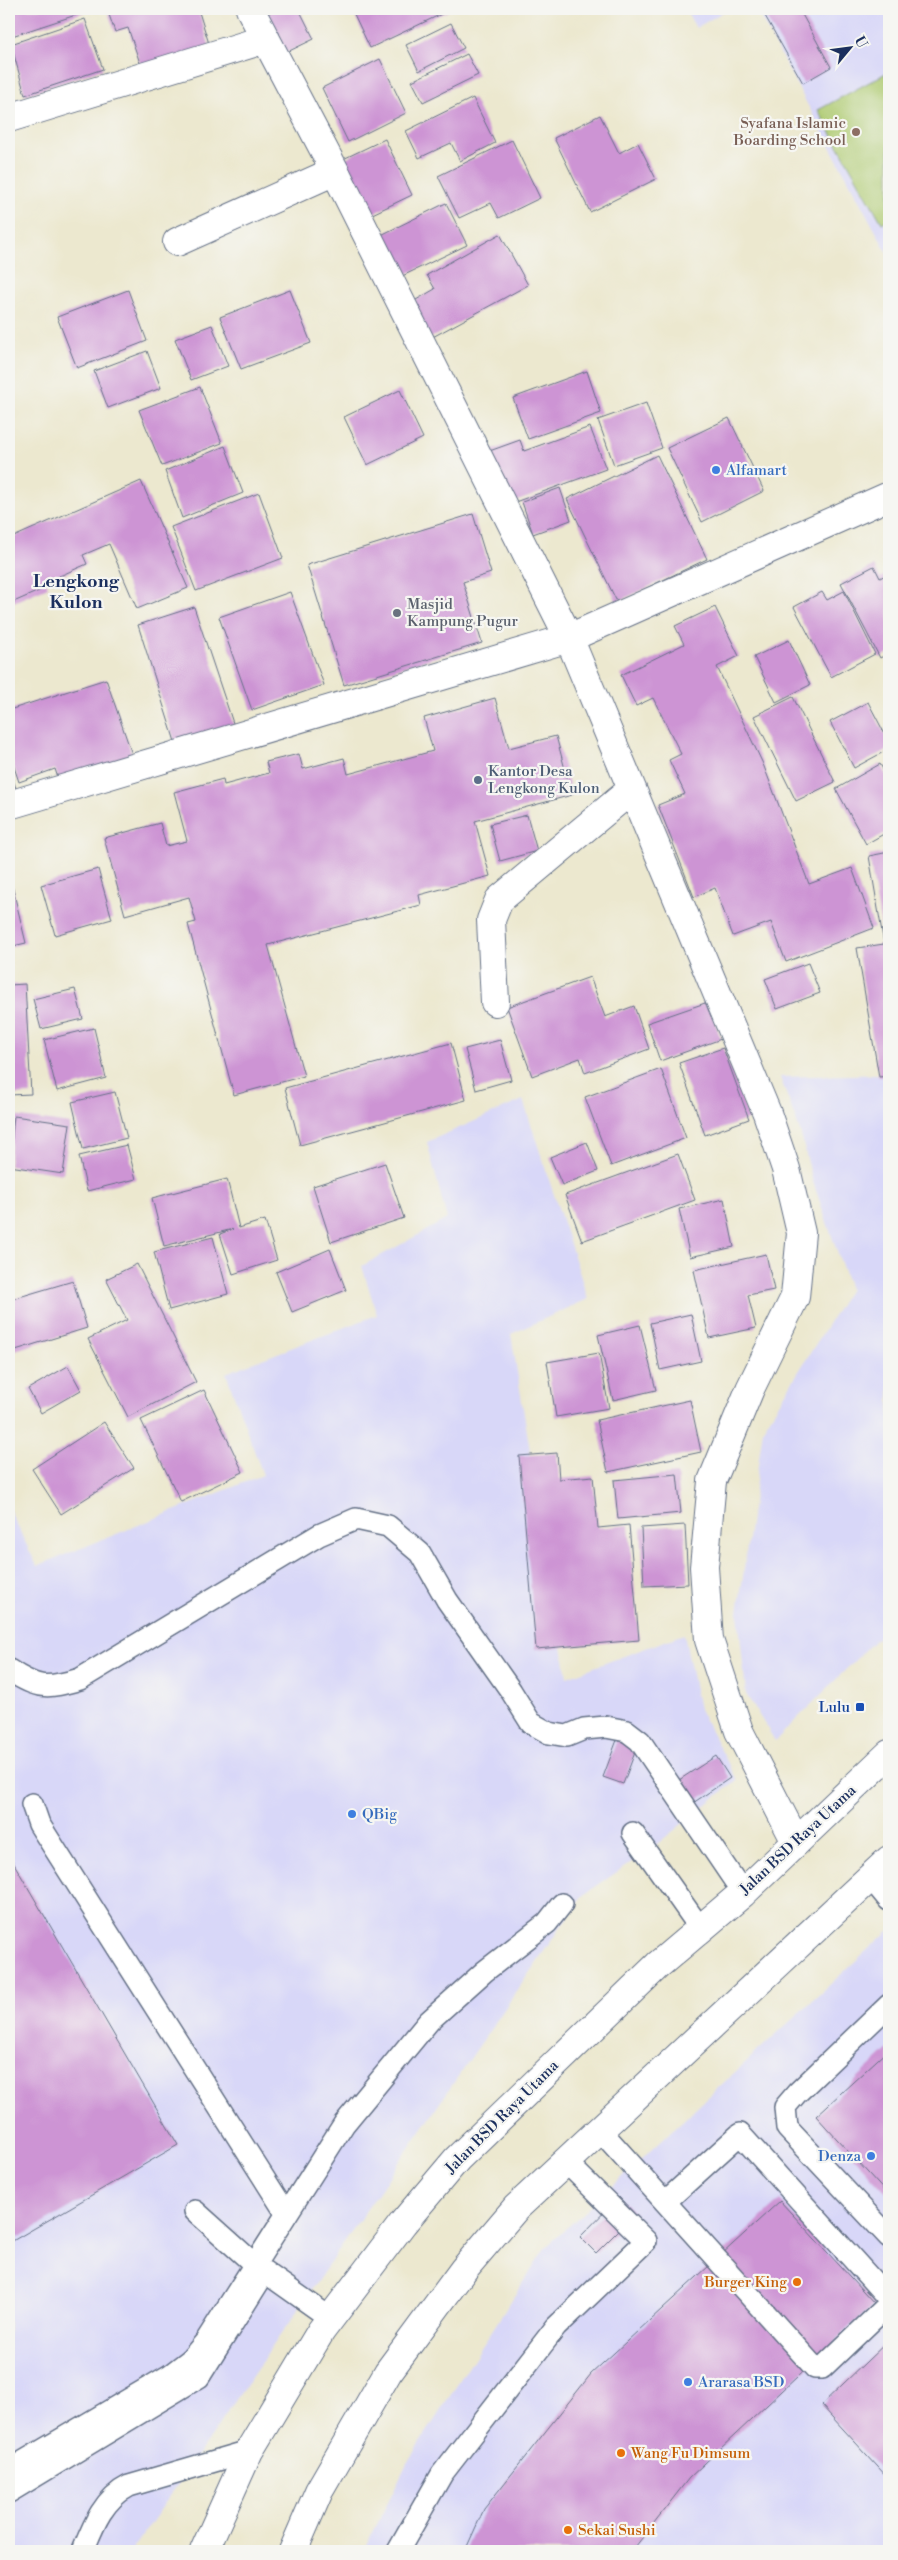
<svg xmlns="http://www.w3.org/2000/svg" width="898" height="2560" viewBox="0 0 898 2560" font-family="'Libre Bodoni',serif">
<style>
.built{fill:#d8d7f8}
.green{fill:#afcb72;stroke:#657d68}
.building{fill:#cd94d4}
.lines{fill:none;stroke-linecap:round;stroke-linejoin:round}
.lane-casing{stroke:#647086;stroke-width:24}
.street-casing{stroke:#647086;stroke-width:30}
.primary-casing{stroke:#647086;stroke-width:30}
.lane{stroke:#fff;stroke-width:21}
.street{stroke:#fff;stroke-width:28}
.primary{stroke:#fff;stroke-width:28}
.education-dot{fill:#8d6e63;stroke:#f6f6f2;stroke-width:2}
.shop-dot{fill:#3f7fe0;stroke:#f6f6f2;stroke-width:2}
.worship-dot{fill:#6b7280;stroke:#f6f6f2;stroke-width:2}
.service-dot{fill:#5c6f8a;stroke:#f6f6f2;stroke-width:2}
.transit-dot{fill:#1a4fb4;stroke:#f6f6f2;stroke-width:2}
.food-dot{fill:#e8710a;stroke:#f6f6f2;stroke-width:2}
.labels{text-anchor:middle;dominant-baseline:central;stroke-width:4.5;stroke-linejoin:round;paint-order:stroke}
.education-label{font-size:15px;fill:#785e54;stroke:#f6f6f2;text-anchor:end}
.shop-label{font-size:15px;fill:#366cbe;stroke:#f6f6f2;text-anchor:start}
.worship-label{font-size:15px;fill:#5b616d;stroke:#f6f6f2;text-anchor:start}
.service-label{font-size:15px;fill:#4e5e75;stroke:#f6f6f2;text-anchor:start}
.transit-label{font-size:15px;fill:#164399;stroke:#f6f6f2;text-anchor:end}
.street-label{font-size:15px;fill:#1b2f5e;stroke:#f6f6f2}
.food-label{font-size:15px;fill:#c56008;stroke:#f6f6f2;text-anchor:start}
.quarter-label{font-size:18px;font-weight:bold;fill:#1b2f5e;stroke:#f6f6f2}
</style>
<rect width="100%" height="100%" fill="#f6f6f2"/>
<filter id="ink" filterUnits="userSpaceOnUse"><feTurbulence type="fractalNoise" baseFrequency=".02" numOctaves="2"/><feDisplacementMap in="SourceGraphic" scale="10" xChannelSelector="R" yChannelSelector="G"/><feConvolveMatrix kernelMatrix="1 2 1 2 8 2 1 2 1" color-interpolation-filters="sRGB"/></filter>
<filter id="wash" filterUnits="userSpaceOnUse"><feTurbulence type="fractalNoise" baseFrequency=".0096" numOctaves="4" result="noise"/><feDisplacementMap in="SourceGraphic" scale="20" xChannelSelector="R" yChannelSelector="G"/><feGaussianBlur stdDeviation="1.12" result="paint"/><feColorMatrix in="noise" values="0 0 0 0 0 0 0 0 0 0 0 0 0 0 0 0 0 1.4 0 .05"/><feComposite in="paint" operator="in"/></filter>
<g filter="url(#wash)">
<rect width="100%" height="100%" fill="#ece8cf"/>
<path class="built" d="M685,9H728L696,28Z
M756,9H889V256Z
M889,1074V1626L775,1741L746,1694L738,1613L763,1429L850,1289L812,1179L800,1131L780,1077Z
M523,1100L588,1299L511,1334L567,1677L684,1634L699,1709L737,1780L652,1848L582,1896L132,2551H9V1509L37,1566L263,1475L226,1373L377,1315L362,1266L447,1219L427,1142Z
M889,1930V2545L884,2551H364L407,2463L545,2248Z"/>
<path class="green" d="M886,73L889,80V219L882,223L818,110Z"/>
<g id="blocks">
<path class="building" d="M9,9H94L9,37Z
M107,9H198L211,50L143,72L128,28L115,32Z
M277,9H299L314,39L281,55L262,16Z
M359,9H452L370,48L353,12Z
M773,9H799L831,67L803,83L764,14Z
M85,19L103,69L25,95L11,44Z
M451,23L464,48L419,71L406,45Z
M467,54L478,75L423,102L412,81Z
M380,59L406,113L348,142L322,88Z
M473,98L495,143L460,161L451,143L419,158L406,131Z
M600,115L619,153L638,143L656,179L590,212L554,138Z
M385,139L412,195L364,218L337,162Z
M512,140L540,198L499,218L491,203L459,218L438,176Z
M446,203L467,245L394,280L373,239Z
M500,234L528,285L429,339L409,304L435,289L427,275Z
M128,290L147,341L77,368L57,317Z
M290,290L311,343L241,369L220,317Z
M212,325L228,366L191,380L175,339Z
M147,351L161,388L108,408L94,371Z
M587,371L601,413L528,439L513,398Z
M200,387L222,443L162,466L139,410Z
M400,390L423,438L367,465L344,417Z
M646,403L662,448L614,465L598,420Z
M729,418L764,491L702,522L667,448Z
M590,427L606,469L504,506L484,453L520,440L524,451Z
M225,446L243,493L182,518L165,471Z
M657,455L707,559L617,602L567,499Z
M141,481L188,588L137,609L109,544L83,555L87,564L46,582L48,587L9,604V539Z
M560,488L571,520L533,534L522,502Z
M259,493L283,558L196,591L171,527Z
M473,514L491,573L463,582L482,643L344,685L307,565Z
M874,566L880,578L889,573V653L880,658L841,583Z
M844,591L875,654L831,677L794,607L822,592L827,600Z
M290,592L324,685L252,710L219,617Z
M194,607L235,729L177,748L138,625Z
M715,607L739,656L717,667L763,764L809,884L852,868L874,928L786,962L771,922L733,936L715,888L694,897L658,805L685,794L669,760L681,754L653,698L636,706L621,675L684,644L675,626Z
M789,640L810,685L776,702L754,657Z
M106,679L135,763L61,787L55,769L19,782L9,752V710Z
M793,697L835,782L796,801L754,716Z
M495,698L509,748L556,736L572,795L475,821L490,876L419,895L421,905L268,945L304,1076L234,1095L188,924L196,922L189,897L125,915L104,838L160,823L166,846L187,841L174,792L223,779L224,785L269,773L266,762L299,754L303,769L344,758L348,774L433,751L424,718Z
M868,702L889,742V749L854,768L830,722Z
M880,764L889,780V831L866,844L836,789Z
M9,768L18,794L9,797Z
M527,815L537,851L500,861L490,824Z
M889,852V1076L879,1077L857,948L884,944L869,856Z
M98,869L112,919L55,935L41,885Z
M9,873L26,943L9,947Z
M808,963L820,993L777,1009L765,979Z
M590,977L605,1017L634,1006L649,1049L585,1073L580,1058L532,1076L507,1007Z
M25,984L31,1094L9,1095V985Z
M75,989L83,1019L41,1029L33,999Z
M708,1002L721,1039L660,1061L647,1023Z
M94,1028L106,1078L57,1091L44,1040Z
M500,1040L511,1080L476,1090L465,1049Z
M451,1043L466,1100L300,1145L285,1088Z
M723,1048L749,1119L705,1135L679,1063Z
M661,1069L686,1138L611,1166L585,1097Z
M115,1092L127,1138L83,1149L72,1102Z
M14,1116L70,1124L63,1174L9,1166Z
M587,1142L598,1171L562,1185L550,1157Z
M127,1145L136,1179L87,1191L79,1156Z
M678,1154L695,1200L582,1241L565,1195Z
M385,1163L404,1218L331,1242L313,1186Z
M227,1179L239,1228L265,1220L277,1260L233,1274L220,1234L233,1229L164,1246L152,1198Z
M724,1199L734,1247L690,1257L679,1209Z
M213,1237L228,1294L169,1310L154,1252Z
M330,1249L346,1290L292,1312L276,1272Z
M766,1254L774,1290L748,1295L756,1328L709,1338L694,1270Z
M137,1264L196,1382L128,1417L88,1339L127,1320L106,1279Z
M73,1281L87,1328L9,1352V1300Z
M691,1314L701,1361L660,1370L650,1323Z
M640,1325L656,1390L613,1400L598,1335Z
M599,1353L609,1408L556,1417L547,1362Z
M68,1366L81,1390L41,1413L28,1389Z
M204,1390L243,1472L181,1502L141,1420Z
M690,1400L701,1452L608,1472L597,1420Z
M104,1422L134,1468L61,1514L32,1469Z
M557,1453L559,1479L593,1476L598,1528L629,1525L639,1640L536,1649L519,1456Z
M677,1474L681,1513L618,1519L614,1480Z
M685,1525L688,1584L644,1586L641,1528Z
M617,1740L637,1747L623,1784L603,1777Z
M716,1756L730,1778L693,1803L679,1780Z
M9,1855L178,2145L9,2243Z
M889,2049V2196L816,2116Z
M619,2197L635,2214L596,2253L580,2237Z
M780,2201L875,2304L689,2478L632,2551H465L484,2509L591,2374Z
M889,2340V2479L821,2405Z"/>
</g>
</g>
<g filter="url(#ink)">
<use href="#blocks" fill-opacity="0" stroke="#647086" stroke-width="1"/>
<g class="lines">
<g class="lane-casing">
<path id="lane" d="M9,1670C37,1689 47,1689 80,1679L319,1535L356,1519L388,1526L420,1553L447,1600L511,1691L531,1723L549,1733L567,1736L584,1729L606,1727L627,1731L640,1741L743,1893
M32,1804L39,1824L286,2213
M633,1833L700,1928
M870,1877L889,1900
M889,2005L797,2093L785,2107L787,2128L889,2237
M600,2130L815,2368H822L889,2304
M665,2202L740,2134L889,2299
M195,2211L253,2263
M9,2470L170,2375L191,2359L206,2341L344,2124L429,2021L485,1971L547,1923L562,1904
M9,2492L199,2377L265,2272L330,2318
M83,2551C93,2526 103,2499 129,2486L249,2451
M398,2551L442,2474L556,2327L646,2241L566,2162"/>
</g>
<g class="street-casing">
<path id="street" d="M250,9L335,171L569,638L767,1113L786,1169L801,1233L795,1297L750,1389L712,1481L704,1567L709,1640L739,1731L796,1842
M9,118L266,39
M177,242L335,171
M9,805L569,638L889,496
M495,1002L491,920L499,900L631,790"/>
</g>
<g class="primary-casing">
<path id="primary" d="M204,2551L249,2451L321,2331L403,2223L457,2159L658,1965L743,1893L889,1754
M293,2551L319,2491L388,2372L464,2269L516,2208L889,1860"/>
</g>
<use href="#lane" class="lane"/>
<use href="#street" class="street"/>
<use href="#primary" class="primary"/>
</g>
</g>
<circle class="education-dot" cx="856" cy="132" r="5"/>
<g class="shop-dot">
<circle cx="716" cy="470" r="5"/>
<circle cx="352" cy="1814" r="5"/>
<circle cx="871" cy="2156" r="5"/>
<circle cx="688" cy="2382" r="5"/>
</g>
<circle class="worship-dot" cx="397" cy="613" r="5"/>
<circle class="service-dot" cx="478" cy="780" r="5"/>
<rect class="transit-dot" x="855" y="1702" width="10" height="10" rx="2.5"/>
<g class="food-dot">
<circle cx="797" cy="2282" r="5"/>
<circle cx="621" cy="2453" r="5"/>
<circle cx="568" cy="2530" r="5"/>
</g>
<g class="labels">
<g class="education-label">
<text x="846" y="123">Syafana Islamic<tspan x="846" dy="17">Boarding School</tspan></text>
</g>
<g class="shop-label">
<text x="726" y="470">Alfamart</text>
<text x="362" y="1814">QBig</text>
<text x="861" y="2156" text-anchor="end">Denza</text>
<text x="698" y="2382">Ararasa BSD</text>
</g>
<g class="worship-label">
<text x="407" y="604">Masjid<tspan x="407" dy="17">Kampung Pugur</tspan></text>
</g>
<g class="service-label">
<text x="488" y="771">Kantor Desa<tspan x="488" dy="17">Lengkong Kulon</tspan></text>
</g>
<g class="transit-label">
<text x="850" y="1707">Lulu</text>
</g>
<g class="street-label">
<text transform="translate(798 1840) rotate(-43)">Jalan BSD Raya Utama</text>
<text transform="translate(502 2117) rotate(-45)">Jalan BSD Raya Utama</text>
</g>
<g class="food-label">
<text x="787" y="2282" text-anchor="end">Burger King</text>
<text x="631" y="2453">Wang Fu Dimsum</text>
<text x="578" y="2530">Sekai Sushi</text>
</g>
<g class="quarter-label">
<text x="76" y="581">Lengkong<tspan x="76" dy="21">Kulon</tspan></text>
</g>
</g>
<rect width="898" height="2560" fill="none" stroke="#f6f6f2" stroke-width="30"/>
<g transform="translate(850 48) rotate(61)" stroke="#f6f6f2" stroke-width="4" paint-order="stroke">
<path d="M0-4L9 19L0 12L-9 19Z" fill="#1b2f5e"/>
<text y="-8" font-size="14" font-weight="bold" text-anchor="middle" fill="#1b2f5e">U</text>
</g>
</svg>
